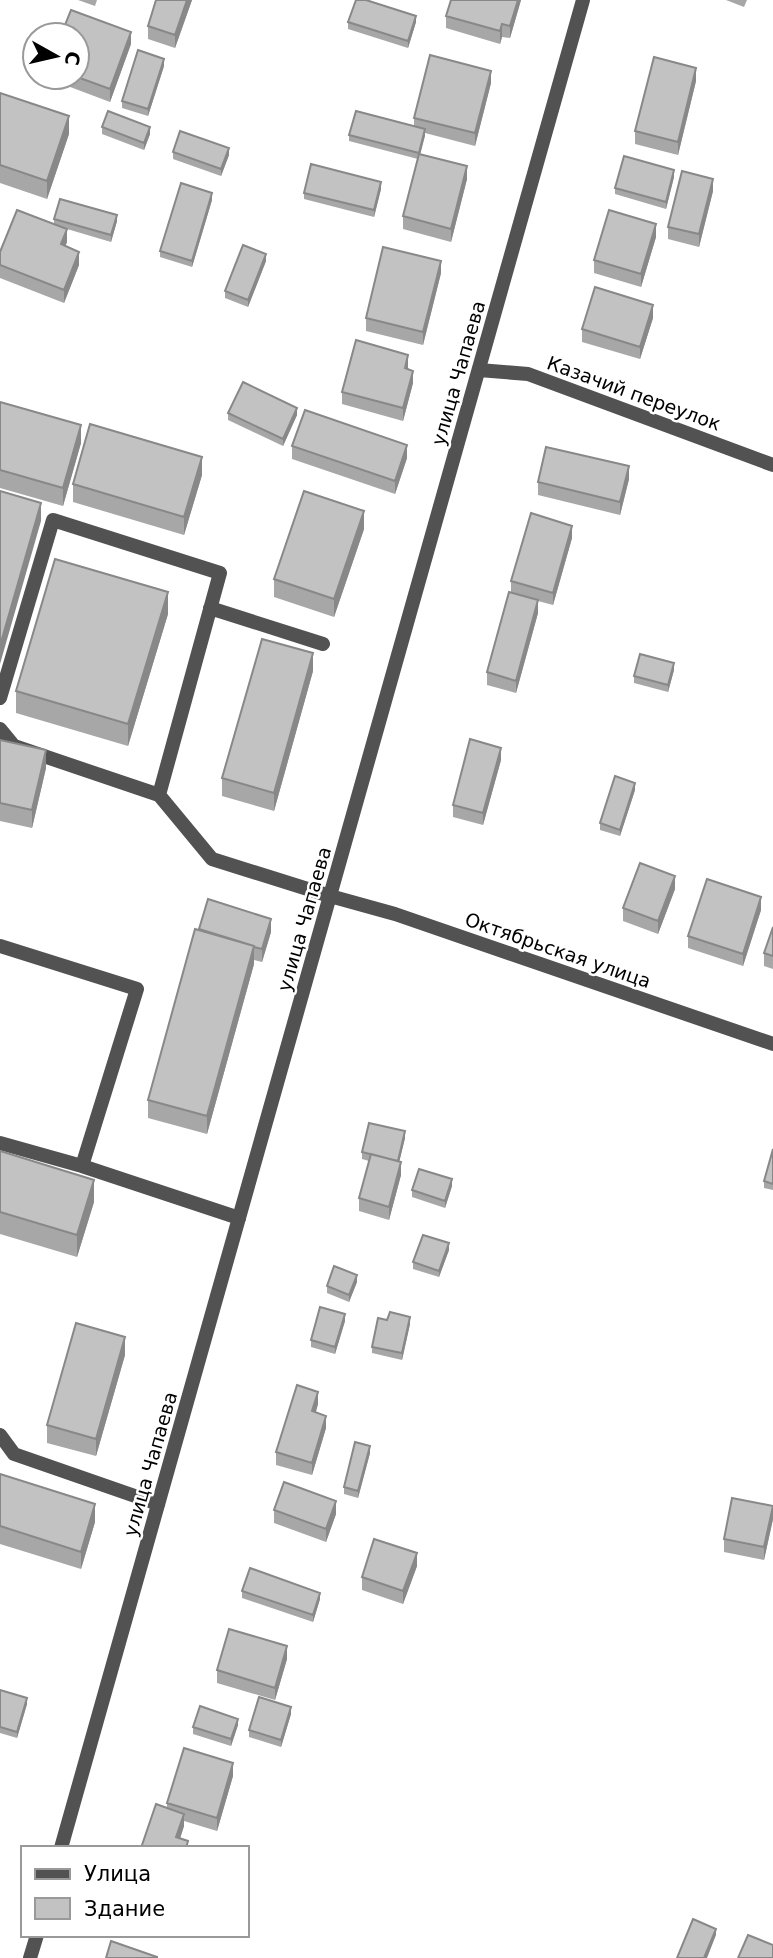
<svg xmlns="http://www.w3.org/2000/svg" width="773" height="1958" viewBox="0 0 773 1958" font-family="'DejaVu Sans',sans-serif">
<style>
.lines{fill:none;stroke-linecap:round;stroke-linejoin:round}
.service{stroke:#525252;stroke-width:14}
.minor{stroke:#525252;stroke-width:14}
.wall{fill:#a7a7a7}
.shaded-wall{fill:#888}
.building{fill:#c2c2c2;stroke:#888;stroke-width:2}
.labels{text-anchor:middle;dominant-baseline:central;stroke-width:5;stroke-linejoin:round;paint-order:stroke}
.street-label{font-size:19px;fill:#000;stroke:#fff}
</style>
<rect width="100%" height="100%" fill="#fff"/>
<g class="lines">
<path class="service" d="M210,608L323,644
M0,698L53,520L220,573L159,795L212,859L330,896
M0,729L14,746L159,795
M0,946L137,989L82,1166
M0,1143L82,1166L239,1218
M0,1435L14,1454L158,1504"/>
<path class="minor" d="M479,370L528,374L773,465
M330,896L395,914L773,1044
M61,1848L583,0
M30,1958L37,1935"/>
</g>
<path class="wall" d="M78,0H97L95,6Z
M156,0H192L175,48L148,39V26Z
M521,0L510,38L502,37L500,44L446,28V16Z
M726,0H747L744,7Z
M348,22H416L408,48L348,29Z
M131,44L110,102L49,79V77H77Z
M164,66L148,116L122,108V101Z
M696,81L678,155L635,144V131Z
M491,83L475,146L425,133L420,154L467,179L451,242L403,229V216L418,159L349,141V135L414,126V118Z
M0,93L69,134L47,199L0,183Z
M102,127L150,134L144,150L102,134Z
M173,152L229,155L221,176L173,159Z
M674,177L666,209L615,194V188Z
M381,189L374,217L304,199V193Z
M713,191L699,247L668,239V227Z
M212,200L192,267L160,257V251Z
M54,219L117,221L111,242L67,229V242L65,246L79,265L64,303L0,278V252L54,224Z
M656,237L641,287L594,273V260Z
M266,261L248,307L225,298V291Z
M441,273L423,345L366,331V318Z
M653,318L640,359L582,342V329Z
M408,367V369L413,383L403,421L342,404V392Z
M0,402L81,443L63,506L0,488Z
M228,413L297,415L283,446L228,420Z
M292,446L407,458L395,494L292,459Z
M202,475L184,535L73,502V484Z
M629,479L620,515L538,495V482Z
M364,529L334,617L274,597V579Z
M572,538L553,605L538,601V613L516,693L487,685V672L511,593V581Z
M168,614L128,746L16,713V691Z
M674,670L668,692L634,683V676Z
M313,671L274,811L222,796V778Z
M0,740L46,768L32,828L0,821Z
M501,760L483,825L453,817V805Z
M635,790L620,836L600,830V823Z
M675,889L658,934L623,921V908Z
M761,910L743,966L688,948V936Z
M773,927V969L764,966V953Z
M199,930L271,932L262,962L254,960V964L207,1134L148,1118V1100Z
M405,1138L399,1162L401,1175L389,1220L359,1211V1198L369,1161L362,1159V1152Z
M773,1149V1190L764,1188V1181Z
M0,1151L94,1202L77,1257L0,1234Z
M452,1186L445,1208L412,1197V1190Z
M449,1250L439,1277L413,1269V1262Z
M357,1282L349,1302L327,1293V1286Z
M345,1321L335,1354L311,1347V1340Z
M410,1324L402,1360L372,1353V1347Z
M125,1355L96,1456L47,1443V1425Z
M318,1404L316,1412L326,1428L312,1475L276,1465V1452Z
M370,1453L358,1498L344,1494V1487Z
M0,1474L95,1522L81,1569L0,1544Z
M274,1510L336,1514L326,1542L274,1523Z
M773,1519L764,1560L724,1552V1539Z
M417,1566L403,1604L362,1590V1577Z
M242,1591L320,1599L313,1622L242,1598Z
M287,1659L275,1700L217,1683V1670Z
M0,1690L27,1704L17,1738L0,1733Z
M291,1714L281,1747L249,1737V1730Z
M238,1725L231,1746L193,1734V1727Z
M233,1776L217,1831L184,1821V1826L180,1838L188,1848H141L167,1808V1803Z"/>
<path class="shaded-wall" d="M187,0H192L175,48V35Z
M518,0H521L510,38V26Z
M416,16V22L408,48V41Z
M502,24V37L500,44V31Z
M131,32V44L110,102V89Z
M164,59V66L148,116V109Z
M696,68V81L678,155V142Z
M491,71V83L475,146V133Z
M69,116V134L47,199V181Z
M150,127V134L144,150V143Z
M425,129V136L419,159V153Z
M229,148V155L221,176V169Z
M467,166V179L451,242V229Z
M674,170V177L666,209V202Z
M713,179V191L699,247V234Z
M381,182V189L374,217V210Z
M212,193V200L192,267V261Z
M117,215V221L111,242V235Z
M656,224V237L641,287V274Z
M67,229V242L61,257V244Z
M79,252V265L64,303V290Z
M266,254V261L248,307V300Z
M441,261V273L423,345V332Z
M653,305V318L640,359V347Z
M408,355V367L405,381V368Z
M413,371V383L403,421V408Z
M297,408V415L283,446V439Z
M81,425V443L63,506V488Z
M407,445V458L395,494V481Z
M202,457V475L184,535V517Z
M629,466V479L620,515V502Z
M41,503V521L0,664V646Z
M364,511V529L334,617V599Z
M572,526V538L553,605V593Z
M168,592V614L128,746V724Z
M538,600V613L516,693V681Z
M313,653V671L274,811V793Z
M674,663V670L668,692V685Z
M501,748V760L483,825V813Z
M46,750V768L32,828V810Z
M635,783V790L620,836V830Z
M675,876V889L658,934V921Z
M761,897V910L743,966V954Z
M271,919V932L262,962V949Z
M254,946V964L207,1134V1116Z
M405,1131V1138L398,1167V1161Z
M401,1162V1175L389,1220V1207Z
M452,1179V1186L445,1208V1201Z
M94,1180V1202L77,1257V1235Z
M449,1243V1250L439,1277V1271Z
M357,1275V1282L349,1302V1295Z
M345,1314V1321L335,1354V1347Z
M410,1317V1324L402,1360V1353Z
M125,1337V1355L96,1456V1439Z
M318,1392V1404L312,1424V1411Z
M326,1416V1428L312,1475V1463Z
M370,1446V1453L358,1498V1491Z
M336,1501V1514L326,1542V1529Z
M95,1504V1522L81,1569V1552Z
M773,1506V1519L764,1560V1547Z
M417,1553V1566L403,1604V1591Z
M320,1593V1599L313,1622V1615Z
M287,1646V1659L275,1700V1688Z
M27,1698V1704L17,1738V1732Z
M291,1707V1714L281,1747V1740Z
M238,1719V1725L231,1746V1739Z
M233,1763V1776L217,1831V1818Z
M184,1814V1826L177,1848L176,1837Z
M716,1929V1935L707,1958H704Z"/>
<path class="building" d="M156,0H187L175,35L148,26Z
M356,0H366L416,16L408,41L348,22Z
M451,0H518L510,26L502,24L500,31L446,16Z
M71,10L131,32L110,89L77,77V35H61Z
M138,50L164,59L148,109L122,101Z
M430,55L491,71L475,133L414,118Z
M654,57L696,68L678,142L635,131Z
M0,93L69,116L47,181L0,165Z
M108,111L150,127L144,143L102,127Z
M356,111L425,129L419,153L349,135Z
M180,131L229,148L221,169L173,152Z
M419,154L467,166L451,229L403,216Z
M624,156L674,170L666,202L615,188Z
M311,164L381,182L374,210L304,193Z
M682,171L713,179L699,234L668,227Z
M181,183L212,193L192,261L160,251Z
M60,199L117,215L111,235L54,219Z
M17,210L67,229L61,244L79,252L64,290L0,265V252Z
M609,210L656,224L641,274L594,260Z
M243,245L266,254L248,300L225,291Z
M383,247L441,261L423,332L366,318Z
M595,287L653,305L640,347L582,329Z
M356,340L408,355L405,368L413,371L403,408L342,392Z
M243,382L297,408L283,439L228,413Z
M0,402L81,425L63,488L0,470Z
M305,410L407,445L395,481L292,446Z
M90,424L202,457L184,517L73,484Z
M546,447L629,466L620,502L538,482Z
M0,491L41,503L0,646Z
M304,491L364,511L334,599L274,579Z
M531,513L572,526L553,593L511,581Z
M55,559L168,592L128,724L16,691Z
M509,592L538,600L516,681L487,672Z
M262,639L313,653L274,793L222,778Z
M640,654L674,663L668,685L634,676Z
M470,739L501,748L483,813L453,805Z
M0,740L46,750L32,810L0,803Z
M615,776L635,783L620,830L600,823Z
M640,863L675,876L658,921L623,908Z
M707,879L761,897L743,954L688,936Z
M208,899L271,919L262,949L254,947V946L199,929Z
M773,927V956L764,953Z
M195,929L254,946L207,1116L148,1100Z
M369,1123L405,1131L398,1161L362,1152Z
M773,1149V1184L764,1181Z
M0,1151L94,1180L77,1235L0,1212Z
M371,1154L401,1162L389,1207L359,1198Z
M419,1169L452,1179L445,1201L412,1190Z
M423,1235L449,1243L439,1271L413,1262Z
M334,1266L357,1275L349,1295L327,1286Z
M320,1307L345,1314L335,1347L311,1340Z
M390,1312L410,1317L402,1353L372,1347L378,1318L387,1320Z
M76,1323L125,1337L96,1439L47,1425Z
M297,1385L318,1392L312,1411L326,1416L312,1463L276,1452Z
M355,1442L370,1446L358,1491L344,1487Z
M0,1474L95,1504L81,1552L0,1526Z
M284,1482L336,1501L326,1529L274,1510Z
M732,1498L773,1506L764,1547L724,1539Z
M374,1539L417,1553L403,1591L362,1577Z
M250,1568L320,1593L313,1615L242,1591Z
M229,1629L287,1646L275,1688L217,1670Z
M0,1690L27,1698L17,1732L0,1727Z
M259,1697L291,1707L281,1740L249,1730Z
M200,1706L238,1719L231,1739L193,1727Z
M184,1748L233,1763L217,1818L167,1803Z
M156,1804L184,1814L176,1837L188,1841L186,1848H141Z
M693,1919L716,1929L704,1958H677Z
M748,1935L773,1945V1958H738Z
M111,1941L157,1957V1958H106Z"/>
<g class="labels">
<g class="street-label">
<text transform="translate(458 373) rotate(-74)">улица Чапаева</text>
<text transform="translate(634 393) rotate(20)">Казачий переулок</text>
<text transform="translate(304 919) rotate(-74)">улица Чапаева</text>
<text transform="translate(558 950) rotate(19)">Октябрьская улица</text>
<text transform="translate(150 1464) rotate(-74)">улица Чапаева</text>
</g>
</g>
<rect x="21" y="1846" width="228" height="91" fill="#ffffff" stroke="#999999" stroke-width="2"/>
<rect x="35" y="1869" width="35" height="10" fill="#525252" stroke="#999999" stroke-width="2"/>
<text x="84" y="1881" font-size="21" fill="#000000">Улица</text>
<rect x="35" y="1898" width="35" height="21" fill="#c2c2c2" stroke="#999999" stroke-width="2"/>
<text x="84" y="1916" font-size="21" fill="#000000">Здание</text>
<g transform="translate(56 56) rotate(98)"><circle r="33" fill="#ffffff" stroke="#999999" stroke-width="2"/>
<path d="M0-5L12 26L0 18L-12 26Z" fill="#000000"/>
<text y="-10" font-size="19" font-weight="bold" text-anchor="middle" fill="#000000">С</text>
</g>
</svg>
